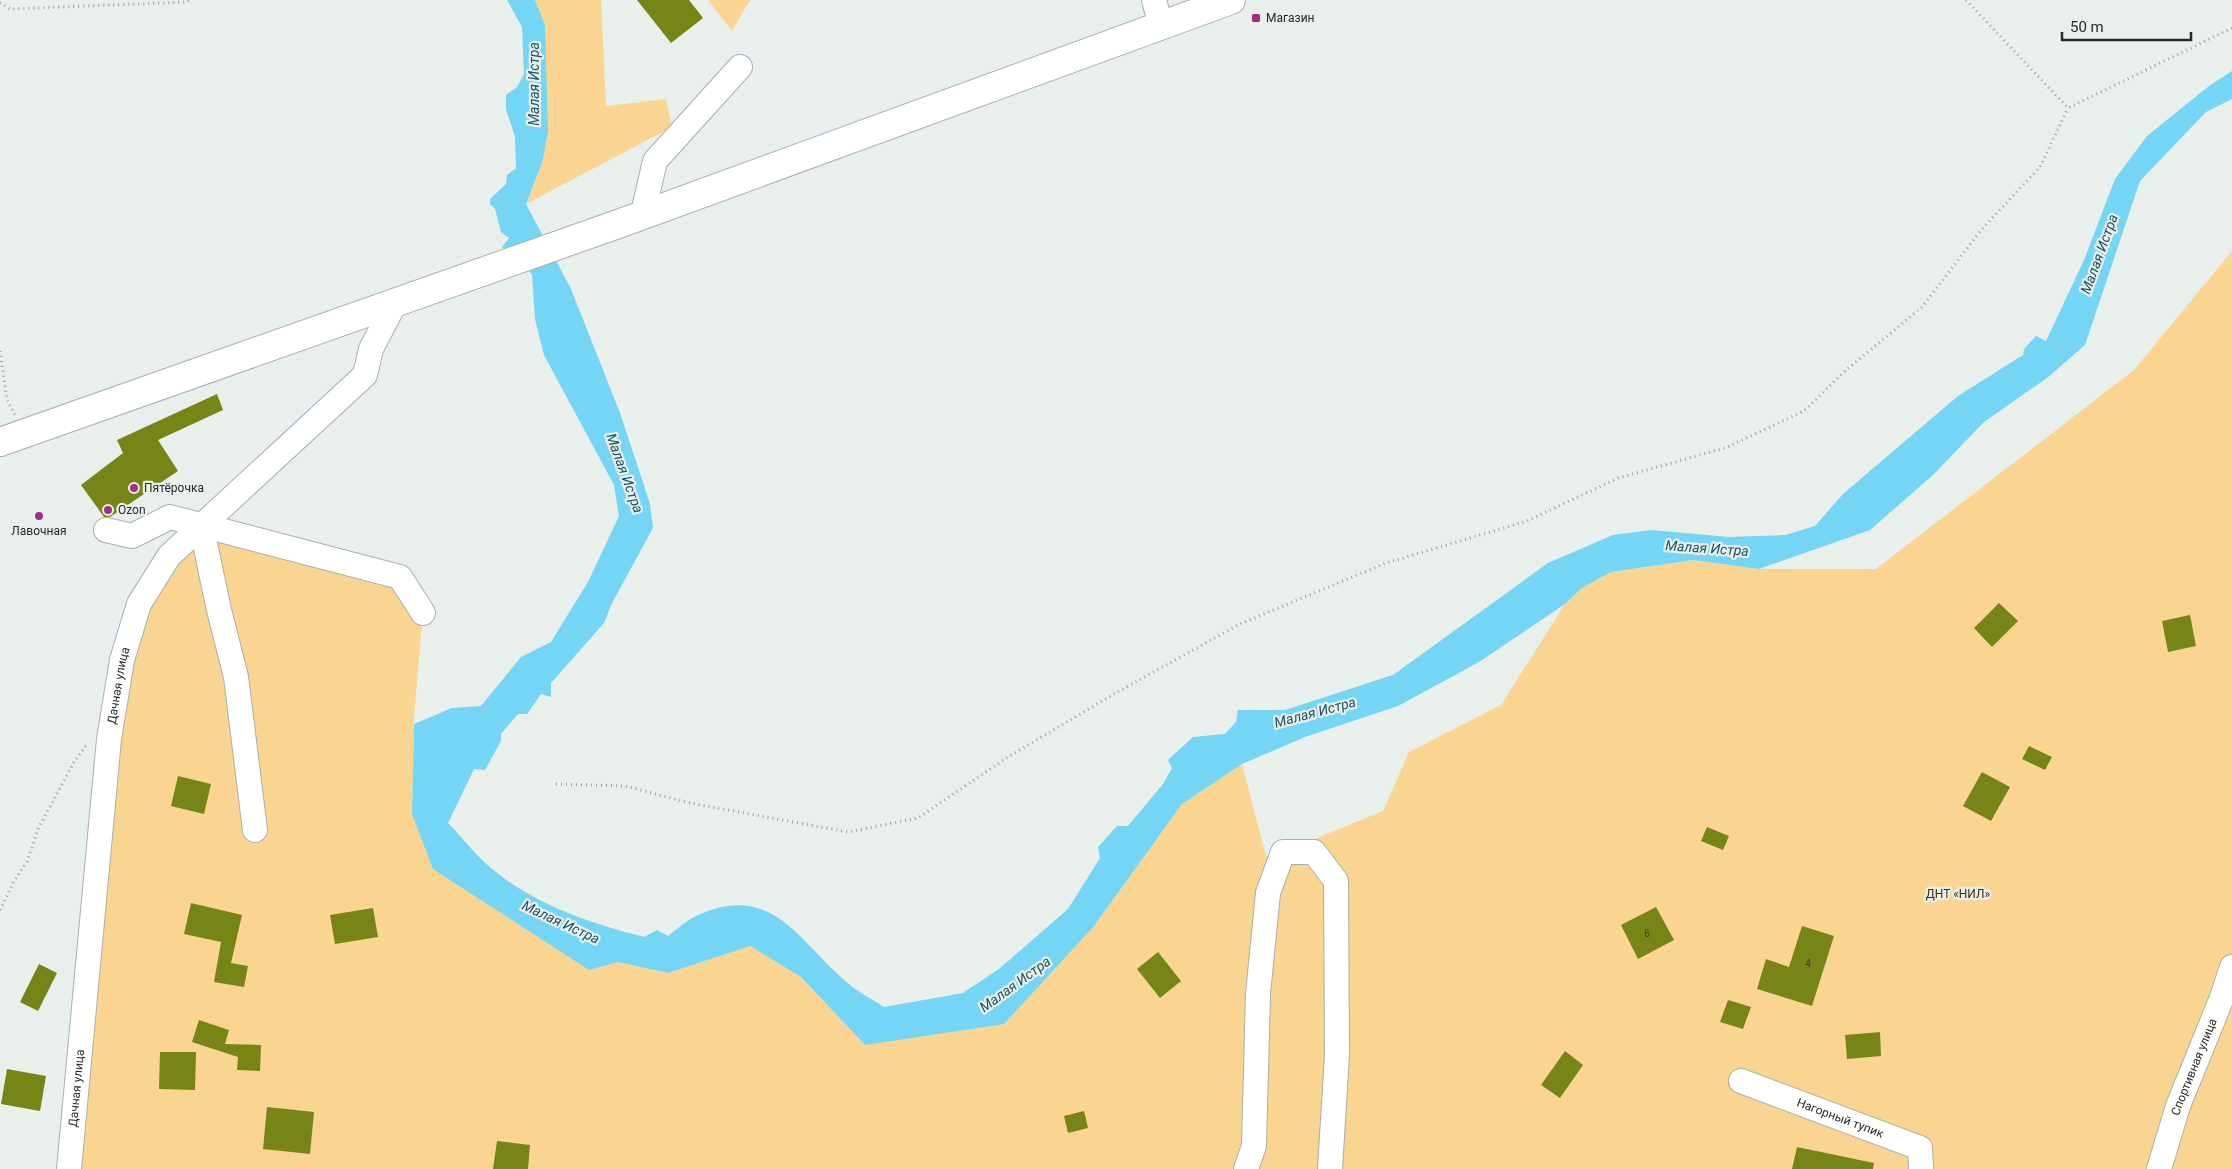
<svg xmlns="http://www.w3.org/2000/svg" width="2232" height="1169" viewBox="0 0 2232 1169" font-family="Roboto,sans-serif">
<style>
.green{fill:#fad591}
.water{fill:#74d5f5}
.building{fill:#778416}
.lines{fill:none;stroke-linecap:round;stroke-linejoin:round}
.minor-casing{stroke:#a9afaa;stroke-width:26}
.major-casing{stroke:#a9afaa;stroke-width:30}
.path{stroke:#9ca19d;stroke-width:3;stroke-dasharray:1 4;stroke-linecap:butt}
.minor{stroke:#fff;stroke-width:24}
.major{stroke:#fff;stroke-width:28}
.poi-dot{fill:#a02d89;stroke:#e9efea;stroke-width:2}
.labels{text-anchor:middle;dominant-baseline:central;stroke-width:4.5;stroke-linejoin:round;paint-order:stroke}
.number-label{font-size:10px;fill:#3b4024}
.poi-label{font-size:12px;fill:#272a28;stroke:#e9efea;text-anchor:start}
.street-label{font-size:12px;fill:#272a28;stroke:#e9efea}
.park-label{font-size:12px;fill:#422e02;stroke:#e9efea}
.water-label{font-size:14px;font-style:italic;fill:#1a5162;stroke:#e9efea}
</style>
<rect width="100%" height="100%" fill="#e9efea"/>
<path class="green" d="M535,0H601L606,106L666,99L672,127L526,204L542,163L545,25Z
M708,0H750L732,31Z
M2232,251V1169H69L91,913L139,604L201,525L400,577L423,613L414,716L412,814L589,970L618,962L668,973L750,946L801,977L865,1045L1094,926L1182,804L1242,764L1266,856L1283,852L1383,811L1409,752L1501,705L1565,604L1582,588L1611,572L1693,560L1759,569H1876L2134,370Z"/>
<path class="water" d="M507,0H535L545,25L548,131L542,163L526,204L571,289L620,413L650,504L653,528L612,603L604,623L551,683V697L541,694L527,714H518L501,734V741L485,770L474,769L448,823C463,838 475,855 491,868C535,905 589,923 644,937L657,930L668,936C677,929 686,921 696,916C773,880 798,942 849,984C859,993 872,999 884,1007L963,993L999,969L1068,909L1100,858L1098,847L1117,826H1128L1163,784L1172,768L1168,760L1193,737L1225,734L1236,722L1238,710H1285L1393,675L1548,563L1613,535L1651,530L1729,537L1785,535L1815,526L1843,494L1958,396L2023,355L2024,349L2036,336L2046,341L2084,260L2115,179L2147,136L2209,86L2232,71V99L2206,112L2140,181L2085,345L2047,378L1984,422L1933,475L1870,530L1759,569L1693,560L1611,572L1582,588L1565,604L1479,662L1398,706L1305,737L1242,764L1182,804L1094,926L1004,1024L865,1045L801,977L750,946L668,973L618,962L589,970L433,869L412,814L414,724L452,708L481,706L521,657L551,642L588,582L619,516L614,485L544,355L535,319L532,274L502,247L509,238L501,232L495,209L490,204V199L506,184L507,175L516,168L515,137L506,109V95L517,87L524,74L522,27Z"/>
<path class="building" d="M637,0H689L703,18L671,43Z
M217,394L223,410L158,440L178,471L110,517H104L81,485L123,453L117,440Z
M1999,603L2018,621L1992,647L1974,628Z
M2190,615L2196,646L2168,652L2162,621Z
M2029,746L2052,757L2045,770L2022,759Z
M1982,772L2010,787L1991,821L1963,806Z
M178,776L211,784L204,814L171,806Z
M1707,827L1729,836L1723,850L1701,841Z
M191,903L242,915L231,963L248,966L244,987L214,982L221,942L184,934Z
M1656,907L1674,940L1638,959L1621,925Z
M373,908L378,937L335,944L330,915Z
M1802,926L1834,936L1812,1006L1757,989L1766,959L1789,967Z
M1158,952L1181,981L1160,998L1137,969Z
M39,964L57,973L38,1011L20,1002Z
M1728,1000L1751,1007L1743,1029L1720,1022Z
M199,1020L229,1030L225,1044L261,1045L260,1071L237,1070L238,1057L192,1042Z
M1880,1032L1881,1056L1847,1059L1845,1035Z
M1565,1051L1583,1065L1560,1098L1541,1085Z
M160,1052H196L195,1090L159,1089Z
M7,1069L46,1076L40,1111L1,1104Z
M267,1107L314,1112L310,1154L263,1149Z
M1084,1111L1088,1128L1068,1133L1064,1116Z
M497,1141L530,1145L528,1169H493Z
M1797,1147L1874,1163L1873,1169H1792Z"/>
<g class="lines">
<g class="minor-casing">
<g id="minor">
<path d="M1154,0L1161,26"/>
<path d="M643,213L655,161L740,67"/>
<path d="M106,530L132,536L170,517L201,525"/>
<path d="M255,830L236,677L219,610L201,525L400,577L423,613"/>
<path id="s1" d="M1741,1081L1920,1148L1921,1169"/>
<path id="s2" d="M69,1169L109,739L122,660L139,604L169,556L365,375L371,349L395,303"/>
<path d="M1246,1169L1254,1146L1258,994L1268,893L1283,852H1314L1336,881L1337,1055L1330,1169"/>
<path id="s3" d="M2159,1169L2178,1106L2221,1000L2232,967"/>
</g>
</g>
<g class="major-casing">
<path id="major" d="M0,442L621,223L1231,0"/>
</g>
<path class="path" d="M1966,0L2068,108L2232,28
M0,3L10,9L187,2L189,0
M0,351L7,400L15,415
M556,784L625,786L690,803L848,832L918,818L1008,757L1114,694L1240,624L1386,563L1527,521L1618,478L1725,448L1804,411L1845,371L1922,307L1982,229L2040,167L2068,108
M0,910L14,881L27,862L38,829L74,762L88,743"/>
<use href="#minor" class="minor"/>
<use href="#major" class="major"/>
</g>
<g class="poi-dot">
<rect x="1251" y="13" width="10" height="10" rx="2.5"/>
<circle cx="134" cy="488" r="5"/>
<circle cx="108" cy="510" r="5"/>
<circle cx="39" cy="516" r="5"/>
</g>
<g class="labels">
<g class="number-label">
<text x="1647" y="933">6</text>
<text x="1808" y="963">4</text>
</g>
<g class="poi-label">
<text x="1266" y="18">Магазин</text>
<text x="144" y="488">Пятёрочка</text>
<text x="118" y="510">Ozon</text>
<text x="39" y="531" text-anchor="middle">Лавочная</text>
</g>
<g class="street-label">
<text stroke="none"><textPath href="#s2" startOffset="486">Дачная улица</textPath></text>
<text stroke="none"><textPath href="#s3" startOffset="108">Спортивная улица</textPath></text>
<text stroke="none"><textPath href="#s2" startOffset="81">Дачная улица</textPath></text>
<text stroke="none"><textPath href="#s1" startOffset="106">Нагорный тупик</textPath></text>
</g>
<g class="park-label">
<text x="1958" y="894">ДНТ «НИЛ»</text>
</g>
<g class="water-label">
<text transform="translate(534 84) rotate(-90)">Малая Истра</text>
<text transform="translate(2099 254) rotate(-70)">Малая Истра</text>
<text transform="translate(625 473) rotate(70)">Малая Истра</text>
<text transform="translate(1707 548) rotate(4)">Малая Истра</text>
<text transform="translate(1315 712) rotate(-15)">Малая Истра</text>
<text transform="translate(561 922) rotate(25)">Малая Истра</text>
<text transform="translate(1015 984) rotate(-36)">Малая Истра</text>
</g>
</g>
<path d="M2062 32v8h129v-8" fill="none" stroke="#272a28" stroke-width="2.5"/>
<text x="2070" y="32" font-size="15" fill="#272a28" stroke="#e9efea" stroke-width="4" paint-order="stroke">50 m</text>
</svg>
